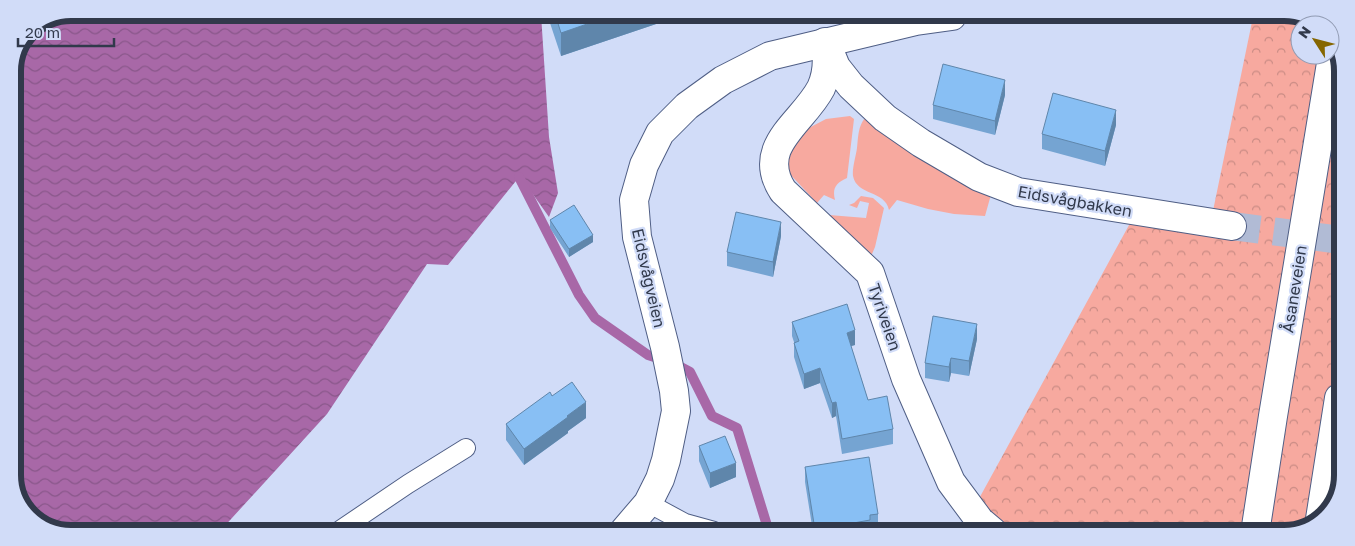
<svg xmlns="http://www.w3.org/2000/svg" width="1355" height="546" viewBox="0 0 1355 546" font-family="'Golos Text',sans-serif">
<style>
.green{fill:#f7a99f}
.forest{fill:url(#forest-crowns)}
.water{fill:url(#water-waves)}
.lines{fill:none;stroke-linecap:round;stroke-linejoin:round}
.stream{stroke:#a868a7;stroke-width:10}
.street-tunnel{stroke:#b1bbd5;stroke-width:28;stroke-dasharray:28 14;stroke-linecap:butt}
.lane-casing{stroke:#4f5e85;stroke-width:20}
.street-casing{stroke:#4f5e85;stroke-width:30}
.primary-casing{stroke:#4f5e85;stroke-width:30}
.highway-casing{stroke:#4f5e85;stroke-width:30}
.lane{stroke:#fff;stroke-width:18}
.street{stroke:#fff;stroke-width:28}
.primary{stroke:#fff;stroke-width:28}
.highway{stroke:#fff;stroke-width:28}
.wall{fill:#75a4d2}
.shaded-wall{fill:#5f86ab}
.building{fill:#88bff4;stroke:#5f86ab}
.labels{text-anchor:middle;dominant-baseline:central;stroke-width:4.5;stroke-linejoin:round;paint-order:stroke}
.street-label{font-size:16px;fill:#31394b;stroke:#d1dcf8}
.rim{fill:none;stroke:#31394b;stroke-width:6}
</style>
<defs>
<pattern id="forest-crowns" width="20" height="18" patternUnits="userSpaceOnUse" patternTransform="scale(1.25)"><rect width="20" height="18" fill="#f7a99f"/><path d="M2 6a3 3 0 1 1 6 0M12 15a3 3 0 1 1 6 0" fill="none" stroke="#c98b84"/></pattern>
<pattern id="water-waves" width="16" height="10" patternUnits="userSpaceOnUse" patternTransform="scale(1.25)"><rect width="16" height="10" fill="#a868a7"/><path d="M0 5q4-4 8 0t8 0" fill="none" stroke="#89578a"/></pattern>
</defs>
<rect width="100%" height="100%" fill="#d1dcf8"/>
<path class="green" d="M850,116L854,119L847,178C836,183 832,188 835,200L824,195L817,203L788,172L787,155L805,130L826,119Z
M865,118L992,191L985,216L954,214L928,209L897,200L889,210C885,190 857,196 853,176C852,168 856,156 857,148C858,138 858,126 865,118Z
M861,196L873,198L884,208L875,247L869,261L829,215L866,218L869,203L860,201L857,208L849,205L854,203Z"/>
<path class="forest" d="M1253,17H1306L1300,25V55H1330L1342,67L1338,497L1316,523L1284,533L964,532L970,515L1134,216L1208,235Z"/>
<path class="water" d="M72,13L541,14L549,137L558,193L549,217L520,176L448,265L427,264L327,414L221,530L49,529L25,510L13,479V68L30,30Z"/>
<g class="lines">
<path class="stream" d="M519,177L579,295L595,318L648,355L673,363L690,372L712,416L737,428L769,532"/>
<path class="street-tunnel" d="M1232,226L1341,240"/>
<g class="lane-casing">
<path id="lane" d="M648,503L685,523L714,531
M340,530L408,484L466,448"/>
</g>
<g class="street-casing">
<path id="street" d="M825,42C828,58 828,73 821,88C803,123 754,146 783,191L870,273L906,379L951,482L980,521L993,532
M827,45L836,67L851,86L885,118L921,143L979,177L1018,192L1232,226"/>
</g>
<g class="primary-casing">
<path id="primary" d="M624,531L648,503L660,479L666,460L676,411L674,391L665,347L637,237L634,200L644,165L660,133L687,106L723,80L770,56L916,21L952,16"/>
</g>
<g class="highway-casing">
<path id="highway" d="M1312,22L1313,25
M1320,519L1339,398
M1255,533L1273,416L1334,45"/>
</g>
<use href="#lane" class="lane"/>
<use href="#street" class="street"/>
<use href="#primary" class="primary"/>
<use href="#highway" class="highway"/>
</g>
<path class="wall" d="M547,14L662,15V22L561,56Z
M1005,95L995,135L933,119V105Z
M1116,125L1105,166L1042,149V134Z
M550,220L593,242L569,257L550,228Z
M781,236L773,277L727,266V252Z
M792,322L855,345L851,346L868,400L893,429V444L842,454L836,416L832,418L820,383L804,389L794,357V342L792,336Z
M977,339L969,376L951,373L949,382L925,378V363Z
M552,396L586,418L568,431V433L524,465L506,440V424Z
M699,446L736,477L710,488L699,461Z
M805,467L878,514V528L870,530V532H813L805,482Z"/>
<path class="shaded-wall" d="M616,14L662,15V22L561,56V33Z
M1005,80V95L995,135V121Z
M1116,110V125L1105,166V151Z
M781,222V236L773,277V262Z
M593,235V242L569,257V249Z
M977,324V339L969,376V361Z
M855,330V345L847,347V333Z
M951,358V373L949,382V367Z
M820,368V383L804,389V374Z
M586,402V418L568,431V433L524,465V449L567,416Z
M836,402V416L832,418V403Z
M736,463V477L710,488V473Z"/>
<path class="building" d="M555,14H616L561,33Z
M943,64L1005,80L995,121L933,105Z
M1053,93L1116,110L1105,151L1042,134Z
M574,205L593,235L569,249L550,220Z
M736,212L781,222L773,262L727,252Z
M847,304L855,330L847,333L868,400L887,396L893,429L842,439L836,402L832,403L820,368L804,374L794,343L799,341L792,322Z
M933,316L977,324L969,361L951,358L949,367L925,363Z
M572,382L586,402L567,416L568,417L524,449L506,424L550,392L552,396Z
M725,436L736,463L710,473L699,446Z
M869,457L878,514L870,515V520L815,530L805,467Z"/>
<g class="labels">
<g class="street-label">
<text transform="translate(1075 201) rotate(10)">Eidsvågbakken</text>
<text transform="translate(649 278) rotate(77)">Eidsvågveien</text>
<text transform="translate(1294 289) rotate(-81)">Åsaneveien</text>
<text transform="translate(885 317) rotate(71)">Tyriveien</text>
</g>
</g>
<path d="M0 0H1355V546H0ZM71 21H1284A50 50 0 0 1 1334 71V475A50 50 0 0 1 1284 525H71A50 50 0 0 1 21 475V71A50 50 0 0 1 71 21Z" fill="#d1dcf8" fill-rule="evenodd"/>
<path class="rim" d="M71 21H1284A50 50 0 0 1 1334 71V475A50 50 0 0 1 1284 525H71A50 50 0 0 1 21 475V71A50 50 0 0 1 71 21Z"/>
<g transform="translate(1315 40) rotate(306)"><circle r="24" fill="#d1dcf8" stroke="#919bb3"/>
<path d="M0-4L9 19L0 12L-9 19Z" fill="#856600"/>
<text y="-8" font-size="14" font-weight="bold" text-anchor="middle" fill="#31394b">N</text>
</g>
<path d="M18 38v8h96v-8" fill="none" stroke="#31394b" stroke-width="2.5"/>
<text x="25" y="38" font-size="15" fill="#31394b" stroke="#d1dcf8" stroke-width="4" paint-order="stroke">20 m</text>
</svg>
